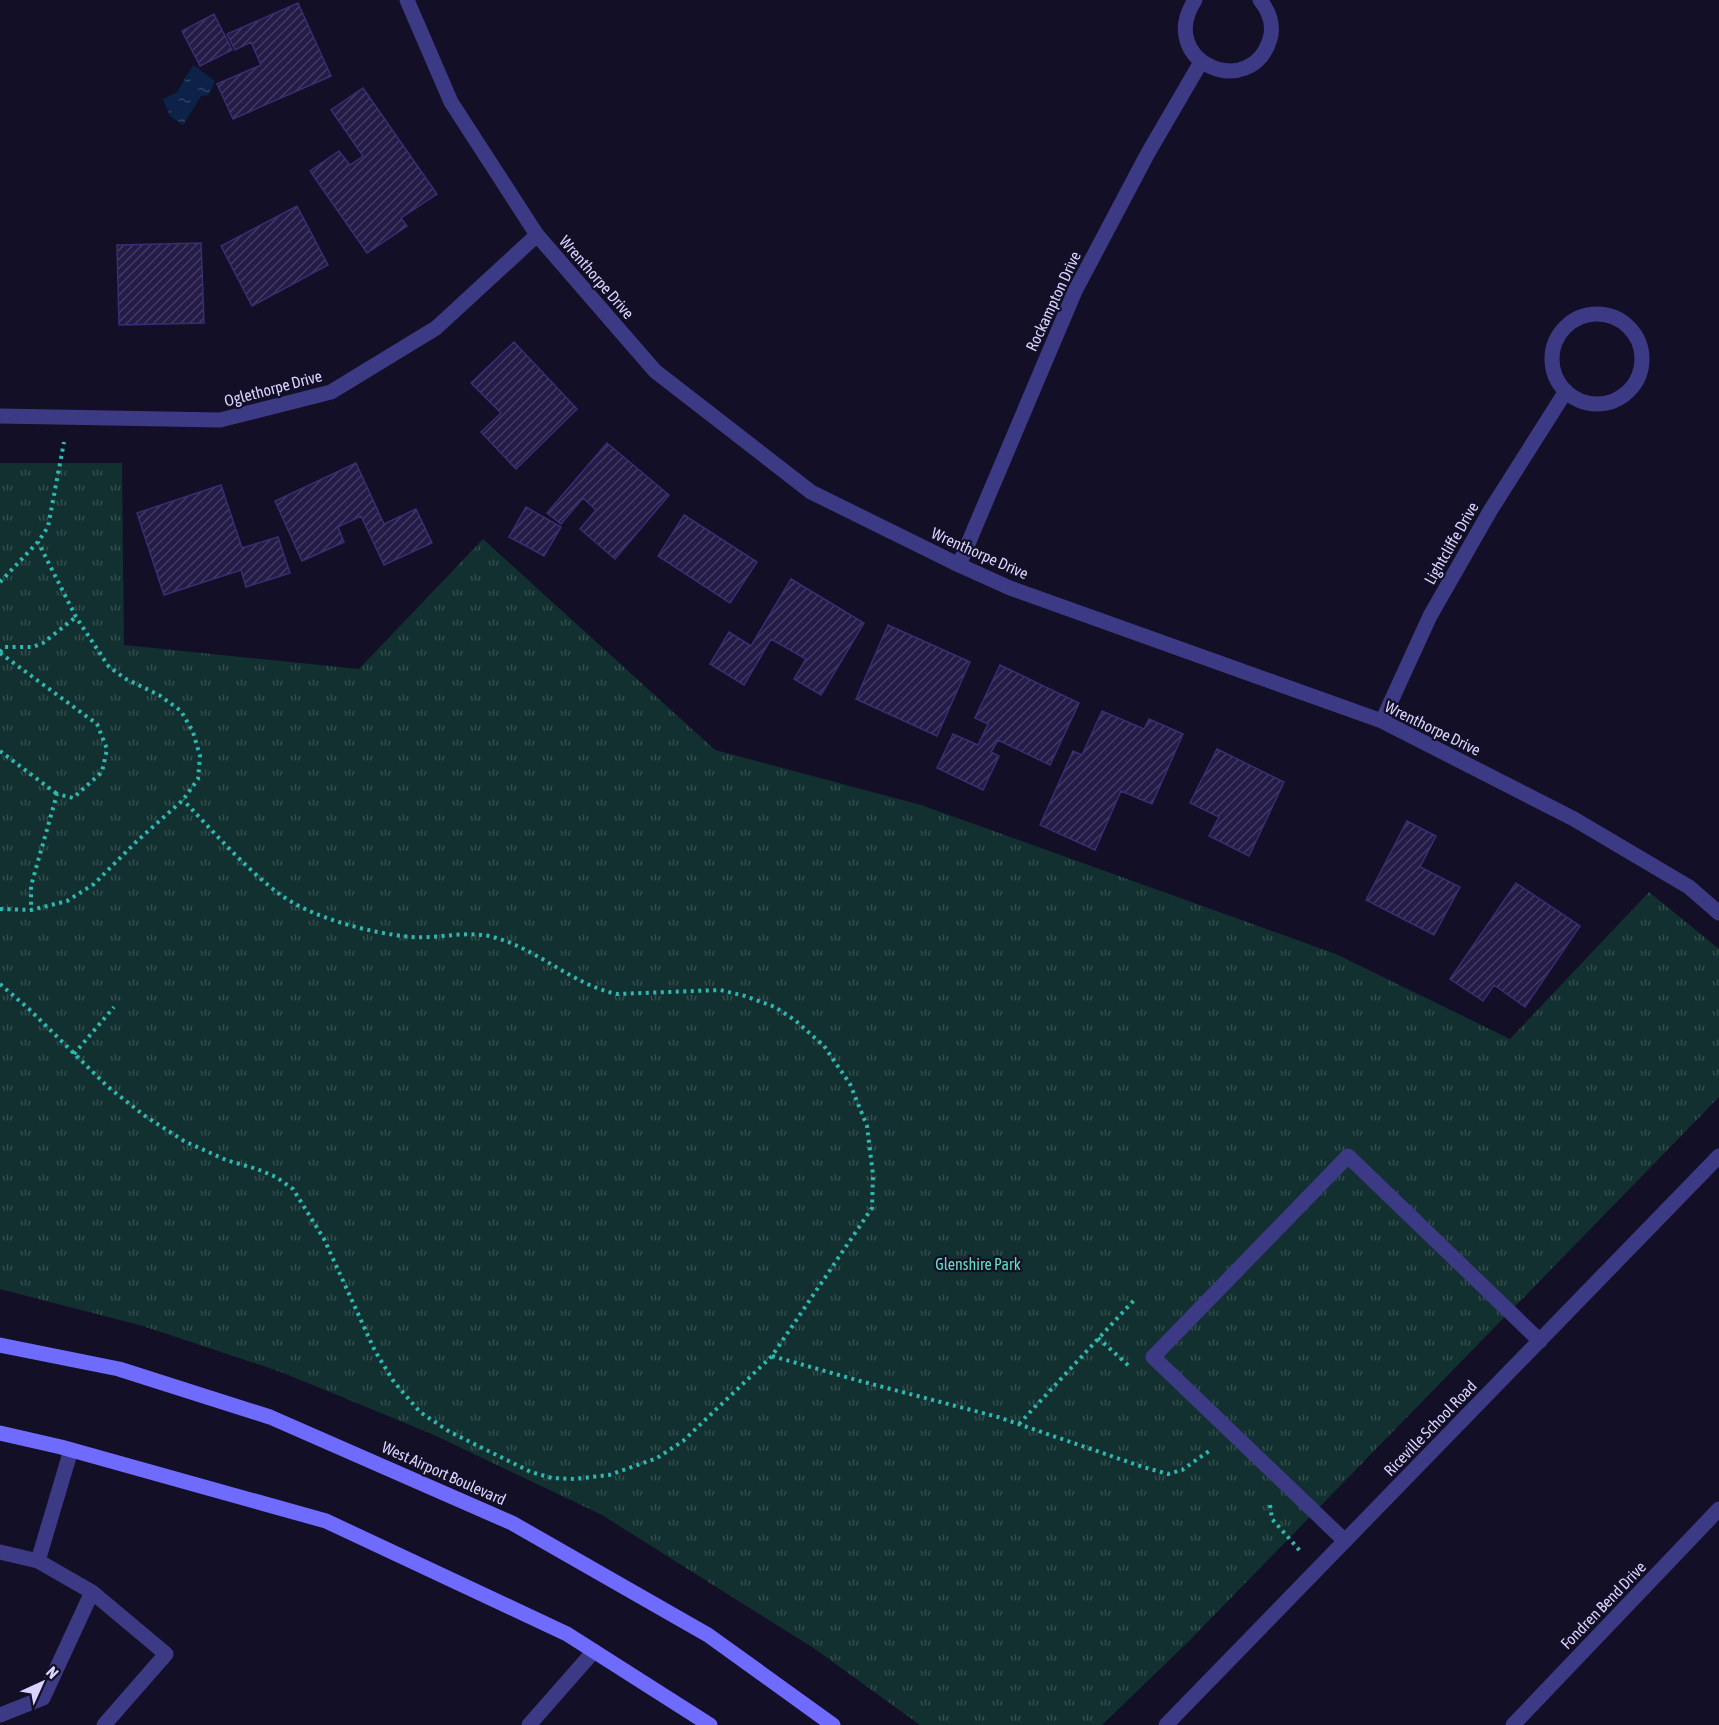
<svg xmlns="http://www.w3.org/2000/svg" width="1719" height="1725" viewBox="0 0 1719 1725" font-family="'Asap Condensed',sans-serif">
<style>
.park{fill:url(#park-tufts)}
.water{fill:url(#water-ripples)}
.building{fill:url(#building-hatch);stroke:#3b2d73;stroke-width:1.5}
.lines{fill:none;stroke-linecap:round;stroke-linejoin:round}
.path{stroke:#2fb8b0;stroke-width:4;stroke-dasharray:3 4.5;stroke-linecap:butt}
.service{stroke:#3d3a85;stroke-width:15}
.minor{stroke:#3d3a85;stroke-width:15}
.tertiary{stroke:#3d3a85;stroke-width:15}
.secondary{stroke:#6f6bff;stroke-width:15}
.labels{text-anchor:middle;dominant-baseline:central;stroke-width:4.5;stroke-linejoin:round;paint-order:stroke}
.street-label{font-size:16px;fill:#d9d4ff;stroke:#130f26}
.park-label{font-size:16px;fill:#5fe0c0;stroke:#130f26}
</style>
<defs>
<pattern id="park-tufts" width="24" height="20" patternUnits="userSpaceOnUse" patternTransform="scale(1.5)"><rect width="24" height="20" fill="#12302f"/><path d="M3 7l-1-3M5 7V3M7 7l1-3M15 17l-1-3M17 17v-4M19 17l1-3" fill="none" stroke="#344d4e"/></pattern>
<pattern id="water-ripples" width="26" height="14" patternUnits="userSpaceOnUse" patternTransform="scale(1.5)"><rect width="26" height="14" fill="#0c2248"/><path d="M2 4q2-2 4 0t4 0M15 11q2-2 4 0t4 0" fill="none" stroke="#2f4163"/></pattern>
<pattern id="building-hatch" width="6" height="6" patternUnits="userSpaceOnUse" patternTransform="scale(1.5)"><rect width="6" height="6" fill="#241b47"/><path d="M-1 1l2-2M0 6l6-6M5 7l2-2" fill="none" stroke="#433b63"/></pattern>
</defs>
<rect width="100%" height="100%" fill="#130f26"/>
<path class="park" d="M0,463H122L124,645L359,669L483,539L715,750L921,805L1336,954L1510,1039L1649,892L1719,949V1097L1188,1642L1102,1725H920L815,1649L602,1515L432,1434L281,1372L143,1326L0,1289Z"/>
<path class="water" d="M193,65L215,81L209,95L201,96L183,125L170,116L163,99L177,92Z"/>
<path class="building" d="M298,3L331,76L233,119L217,84L261,65L251,42L235,50L227,34Z
M214,14L232,50L200,66L182,31Z
M363,88L437,194L401,218L407,226L367,253L310,171L339,151L350,165L363,156L331,110Z
M297,206L328,265L252,306L221,246Z
M201,243L204,323L119,325L117,245Z
M514,342L577,409L516,469L481,432L501,413L471,383Z
M607,443L669,495L615,559L580,529L596,510L583,498L561,524L547,513Z
M356,463L384,524L416,509L432,543L384,565L361,516L338,527L344,542L302,561L275,501Z
M221,485L242,548L278,537L290,573L246,587L241,570L164,595L137,513Z
M526,507L561,527L544,556L509,537Z
M684,515L757,562L730,603L658,556Z
M791,579L864,623L821,695L794,679L806,659L771,639L744,685L710,664L729,632L751,646Z
M888,625L970,662L937,736L856,699Z
M1000,665L1079,703L1050,765L998,740L991,752L999,756L983,790L937,768L953,734L978,745L988,724L975,718Z
M1102,711L1144,729L1149,719L1183,734L1152,804L1121,791L1095,850L1040,825L1073,751L1082,755Z
M1217,749L1284,782L1249,856L1209,836L1219,817L1190,803Z
M1407,821L1436,836L1420,867L1460,887L1434,935L1366,900Z
M1516,883L1580,926L1525,1007L1494,985L1483,1001L1450,979Z"/>
<g class="lines">
<path class="path" d="M0,582L38,542L48,527L64,442
M0,652L4,647H33L43,643L76,617
M0,653L97,724L107,749L102,772L73,798L57,794L31,886V910
M0,751L57,794
M0,909L31,910L67,901L94,884L137,841L183,800L198,779L200,756L193,732L181,711L159,695L126,679L109,667L76,617L38,542
M0,984L29,1009L108,1087L145,1116L184,1141L226,1160L257,1169L276,1177L293,1189L324,1239L375,1351L394,1382L420,1412L450,1432L531,1472L552,1478L574,1479L609,1475L657,1458L683,1441L772,1356L872,1208L873,1175L867,1126L850,1084L824,1046L796,1021L775,1007L745,996L720,990L617,994C573,985 538,949 493,937C466,930 439,939 411,937C370,933 311,918 278,893C243,866 213,831 183,800
M74,1054L114,1007
M1098,1338L1129,1366
M772,1356L860,1381L998,1417L1143,1467L1168,1474L1182,1470L1212,1449
M1019,1424L1136,1298
M1270,1505L1272,1519L1301,1552"/>
<path class="service" d="M1345,1541L1153,1357L1348,1156L1540,1341
M0,1552L38,1561L71,1450
M38,1561L92,1592
M0,1715L43,1698L92,1592L166,1654L104,1725
M529,1725L594,1651"/>
<path class="minor" d="M407,0L451,102L537,235L655,371L811,492L959,565L1010,588L1382,721L1574,819L1689,887L1719,913
M1195,0C1155,62 1251,102 1270,39C1274,25 1269,11 1260,0
M1552 359a45 45 0 1 1 90 0a45 45 0 1 1-90 0Z
M0,416L220,420L331,392L436,328L537,235
M959,565L1075,291L1148,153L1201,62
M1382,721L1430,616L1490,511L1566,391
M1513,1725L1719,1509"/>
<path class="tertiary" d="M1166,1725L1719,1156"/>
<path class="secondary" d="M0,1345L119,1369L270,1417L512,1523L708,1635L833,1725
M0,1433L61,1447L326,1521L567,1634L710,1725"/>
</g>
<g class="labels">
<g class="street-label">
<text transform="translate(597 277) rotate(49)">Wrenthorpe Drive</text>
<text transform="translate(1053 301) rotate(-65)">Rockampton Drive</text>
<text transform="translate(273 388) rotate(-15)">Oglethorpe Drive</text>
<text transform="translate(1451 543) rotate(-60)">Lightcliffe Drive</text>
<text transform="translate(980 553) rotate(24)">Wrenthorpe Drive</text>
<text transform="translate(1433 728) rotate(26)">Wrenthorpe Drive</text>
<text transform="translate(1430 1428) rotate(-46)">Riceville School Road</text>
<text transform="translate(444 1473) rotate(24)">West Airport Boulevard</text>
<text transform="translate(1603 1605) rotate(-46)">Fondren Bend Drive</text>
</g>
<g class="park-label">
<text x="978" y="1264">Glenshire Park</text>
</g>
</g>
<g transform="translate(42 1683) rotate(45)" stroke="#130f26" stroke-width="4.5" paint-order="stroke">
<path d="M0-4.5L10 22L0 15L-10 22Z" fill="#d9d4ff"/>
<text y="-9" font-size="16" font-weight="bold" text-anchor="middle" fill="#d9d4ff">N</text>
</g>
</svg>
